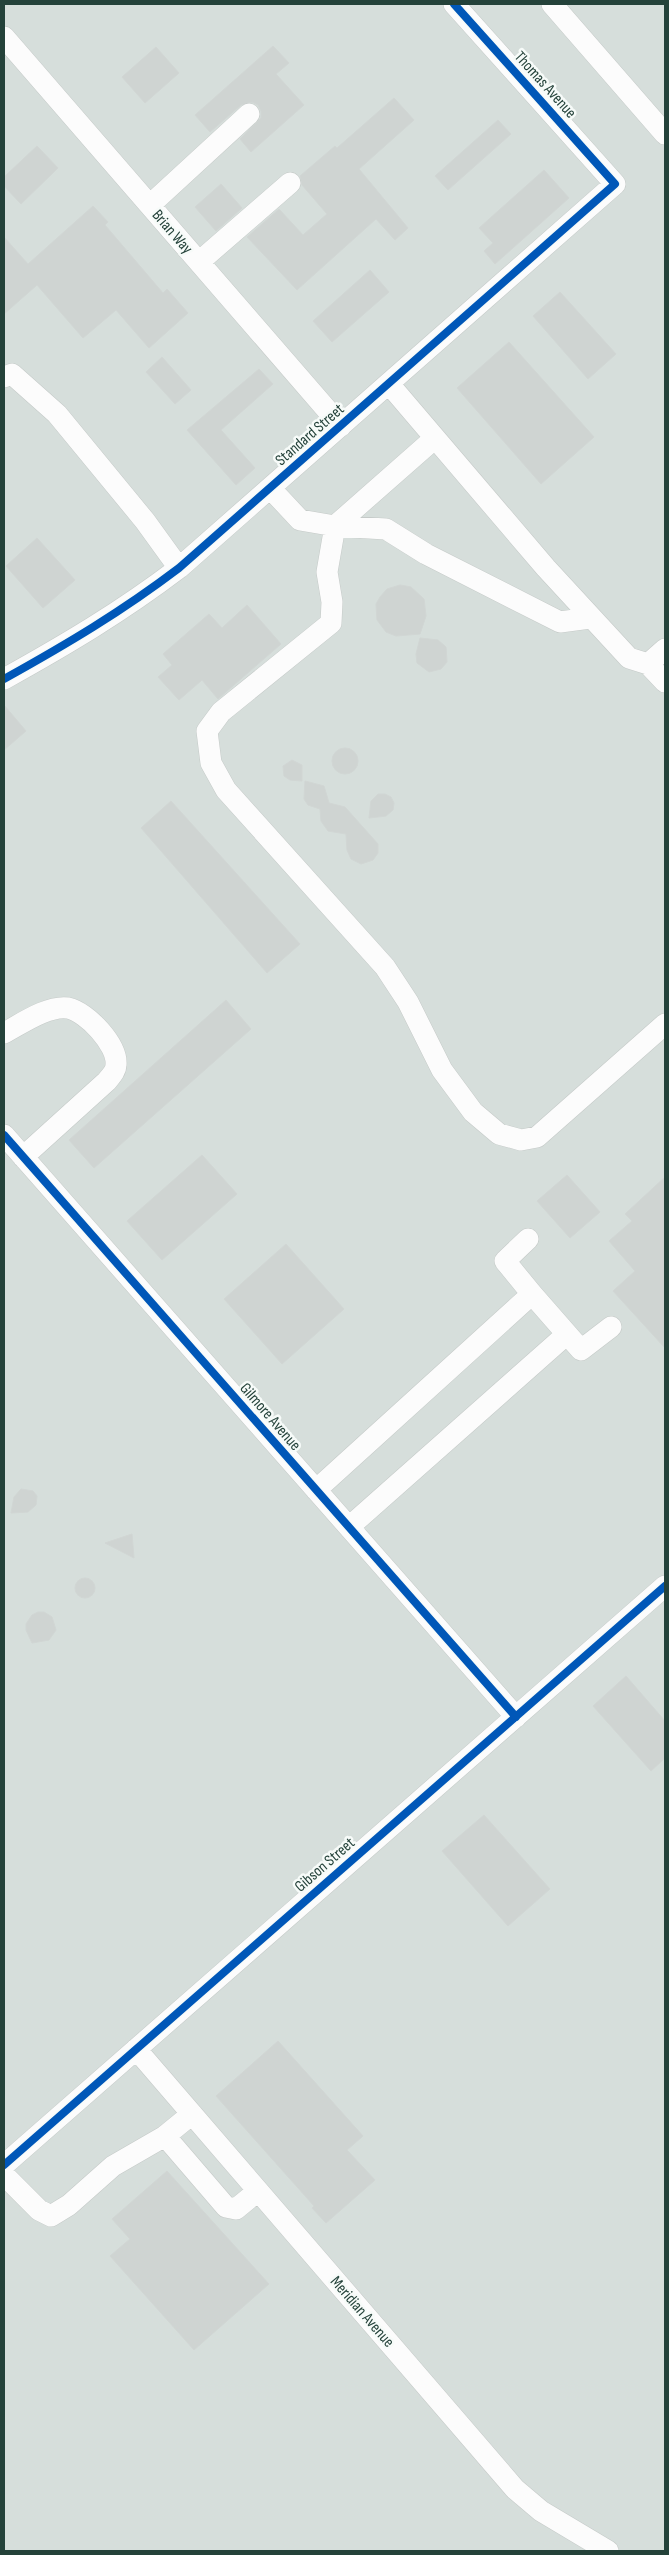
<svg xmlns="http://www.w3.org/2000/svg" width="669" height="2555" viewBox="0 0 669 2555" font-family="'Sofia Sans Condensed',sans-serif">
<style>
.built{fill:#d6dedb}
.building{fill:#cfd4d2;stroke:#d1d6d4}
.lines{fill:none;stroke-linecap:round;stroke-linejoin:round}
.minor-casing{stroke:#c5cac8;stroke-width:22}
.minor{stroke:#fcfcfc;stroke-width:21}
.cycleway-casing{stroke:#f7fbf9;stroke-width:11}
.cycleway{stroke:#0057b8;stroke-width:8}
.labels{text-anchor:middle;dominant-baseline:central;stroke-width:5;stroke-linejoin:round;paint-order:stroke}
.street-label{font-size:16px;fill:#24423a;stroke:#f7fbf9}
</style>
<rect width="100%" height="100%" fill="#e8edeb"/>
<path class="built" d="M4,4H665V2551H4Z"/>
<path class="building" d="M273,46L289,63L276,74L304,105L251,152L240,139L261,118V111L258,105L252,102L241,105L210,132L195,115Z
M156,47L179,73L145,103L122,77Z
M394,98L414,120L359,169L408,228L395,240L376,219L297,290L247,237L279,209L303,235L327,214L302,185L300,176L335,146L337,148Z
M498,120L511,134L448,190L435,176Z
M37,146L58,168L21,204L4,186V177Z
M544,170L569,198L495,264L484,251L493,243L479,228Z
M221,184L242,208L216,231L195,207Z
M93,206L108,222L105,225L163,293L167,289L188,313L149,348L116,310L83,338L37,285L4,314V237L28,264Z
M370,270L389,292L332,342L313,321Z
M560,292L616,354L588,379L533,316Z
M509,342L594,437L541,484L457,388Z
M162,357L191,390L175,404L146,372Z
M259,369L273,384L221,430L255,468L236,485L187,430Z
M37,538L75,580L43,608L6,566Z
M400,585L411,587L424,599L426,616L420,634L396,636L386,632L377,620L376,604L380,597L387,589Z
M247,605L281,644L218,699L202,680L179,700L158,677L172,665L163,654L209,614L222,628Z
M420,638L438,640L446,647L447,662L441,669L429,672L417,663L416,654Z
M4,705L26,731L4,750Z
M332 761a13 13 0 1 1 26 0a13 13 0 1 1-26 0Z
M292,760L302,765V781L290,780L284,776L283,766Z
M305,781L324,786L329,803L345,807L378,844V853L373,860L361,864L351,859L347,850L346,834L328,831L321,821L320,809L308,805L304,799Z
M378,794H385L391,797L394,803L393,810L386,816L369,818L371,801Z
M171,801L300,944L267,973L141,828Z
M226,1000L251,1029L94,1168L69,1140Z
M202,1155L237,1194L162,1260L127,1221Z
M567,1175L600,1212L570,1238L537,1201Z
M665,1177V1348L613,1291L635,1271L609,1241L632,1221L625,1214Z
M286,1244L344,1309L282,1364L224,1299Z
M21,1489L33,1491L37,1496L36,1505L28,1512L11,1513L14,1497Z
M132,1534L134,1558L105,1543Z
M75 1588a10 10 0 1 1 20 0a10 10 0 1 1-20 0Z
M38,1612H44L52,1617L56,1630L49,1640L32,1643L26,1630V1624L32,1615Z
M626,1676L665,1721V1758L651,1771L593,1706Z
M484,1815L550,1889L508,1926L442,1851Z
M278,2041L363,2136L347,2150L375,2180L326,2223L312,2208L314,2206L216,2096Z
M167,2171L269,2284L194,2350L110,2256L130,2239L112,2219Z"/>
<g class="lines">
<g class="minor-casing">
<path id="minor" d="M552,4L665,134
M4,37L341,426
M150,205L249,114
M199,262L290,183
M4,377L12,374L57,414L145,521L179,568
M389,384L546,568L629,658L648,664L665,649
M435,438L335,526L327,572L332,602L331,623L221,712L207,731L211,763L226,790L385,967L408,1002L442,1070L473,1112L499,1134L521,1140L537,1137L665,1024
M270,488L300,520L335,526L386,529L426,554L560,622L590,618
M648,664L665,682
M4,679C67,644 121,612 179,568L615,184L454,4
M4,1033C21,1024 48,1005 68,1008C87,1012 118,1045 116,1065C116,1071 111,1076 107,1081L23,1157
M4,1135L516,1717
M528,1239L505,1261L532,1294
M567,1334L581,1350L611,1327
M316,1490L532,1294L567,1334L349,1527
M136,2049L515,2489L541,2511L608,2551
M165,2136L192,2114
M4,2165L665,1586
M4,2175L39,2210L51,2216L69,2205L113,2166L165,2136L226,2207L236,2209L258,2191"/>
</g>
<use href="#minor" class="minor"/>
<g class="cycleway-casing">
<path id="cycleway" d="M4,679C67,644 121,612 179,568L615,184L454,4
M4,1135L516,1717
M4,2165L665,1586"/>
</g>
<use href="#cycleway" class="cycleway"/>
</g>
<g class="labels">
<g class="street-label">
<text transform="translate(545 85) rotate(48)">Thomas Avenue</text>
<text transform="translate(172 232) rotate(49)">Brian Way</text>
<text transform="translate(310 435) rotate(-41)">Standard Street</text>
<text transform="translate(270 1417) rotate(49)">Gilmore Avenue</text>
<text transform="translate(325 1865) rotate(-41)">Gibson Street</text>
<text transform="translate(362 2312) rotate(49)">Meridian Avenue</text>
</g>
</g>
<rect width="669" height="2555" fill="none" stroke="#24423a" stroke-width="10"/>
</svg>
